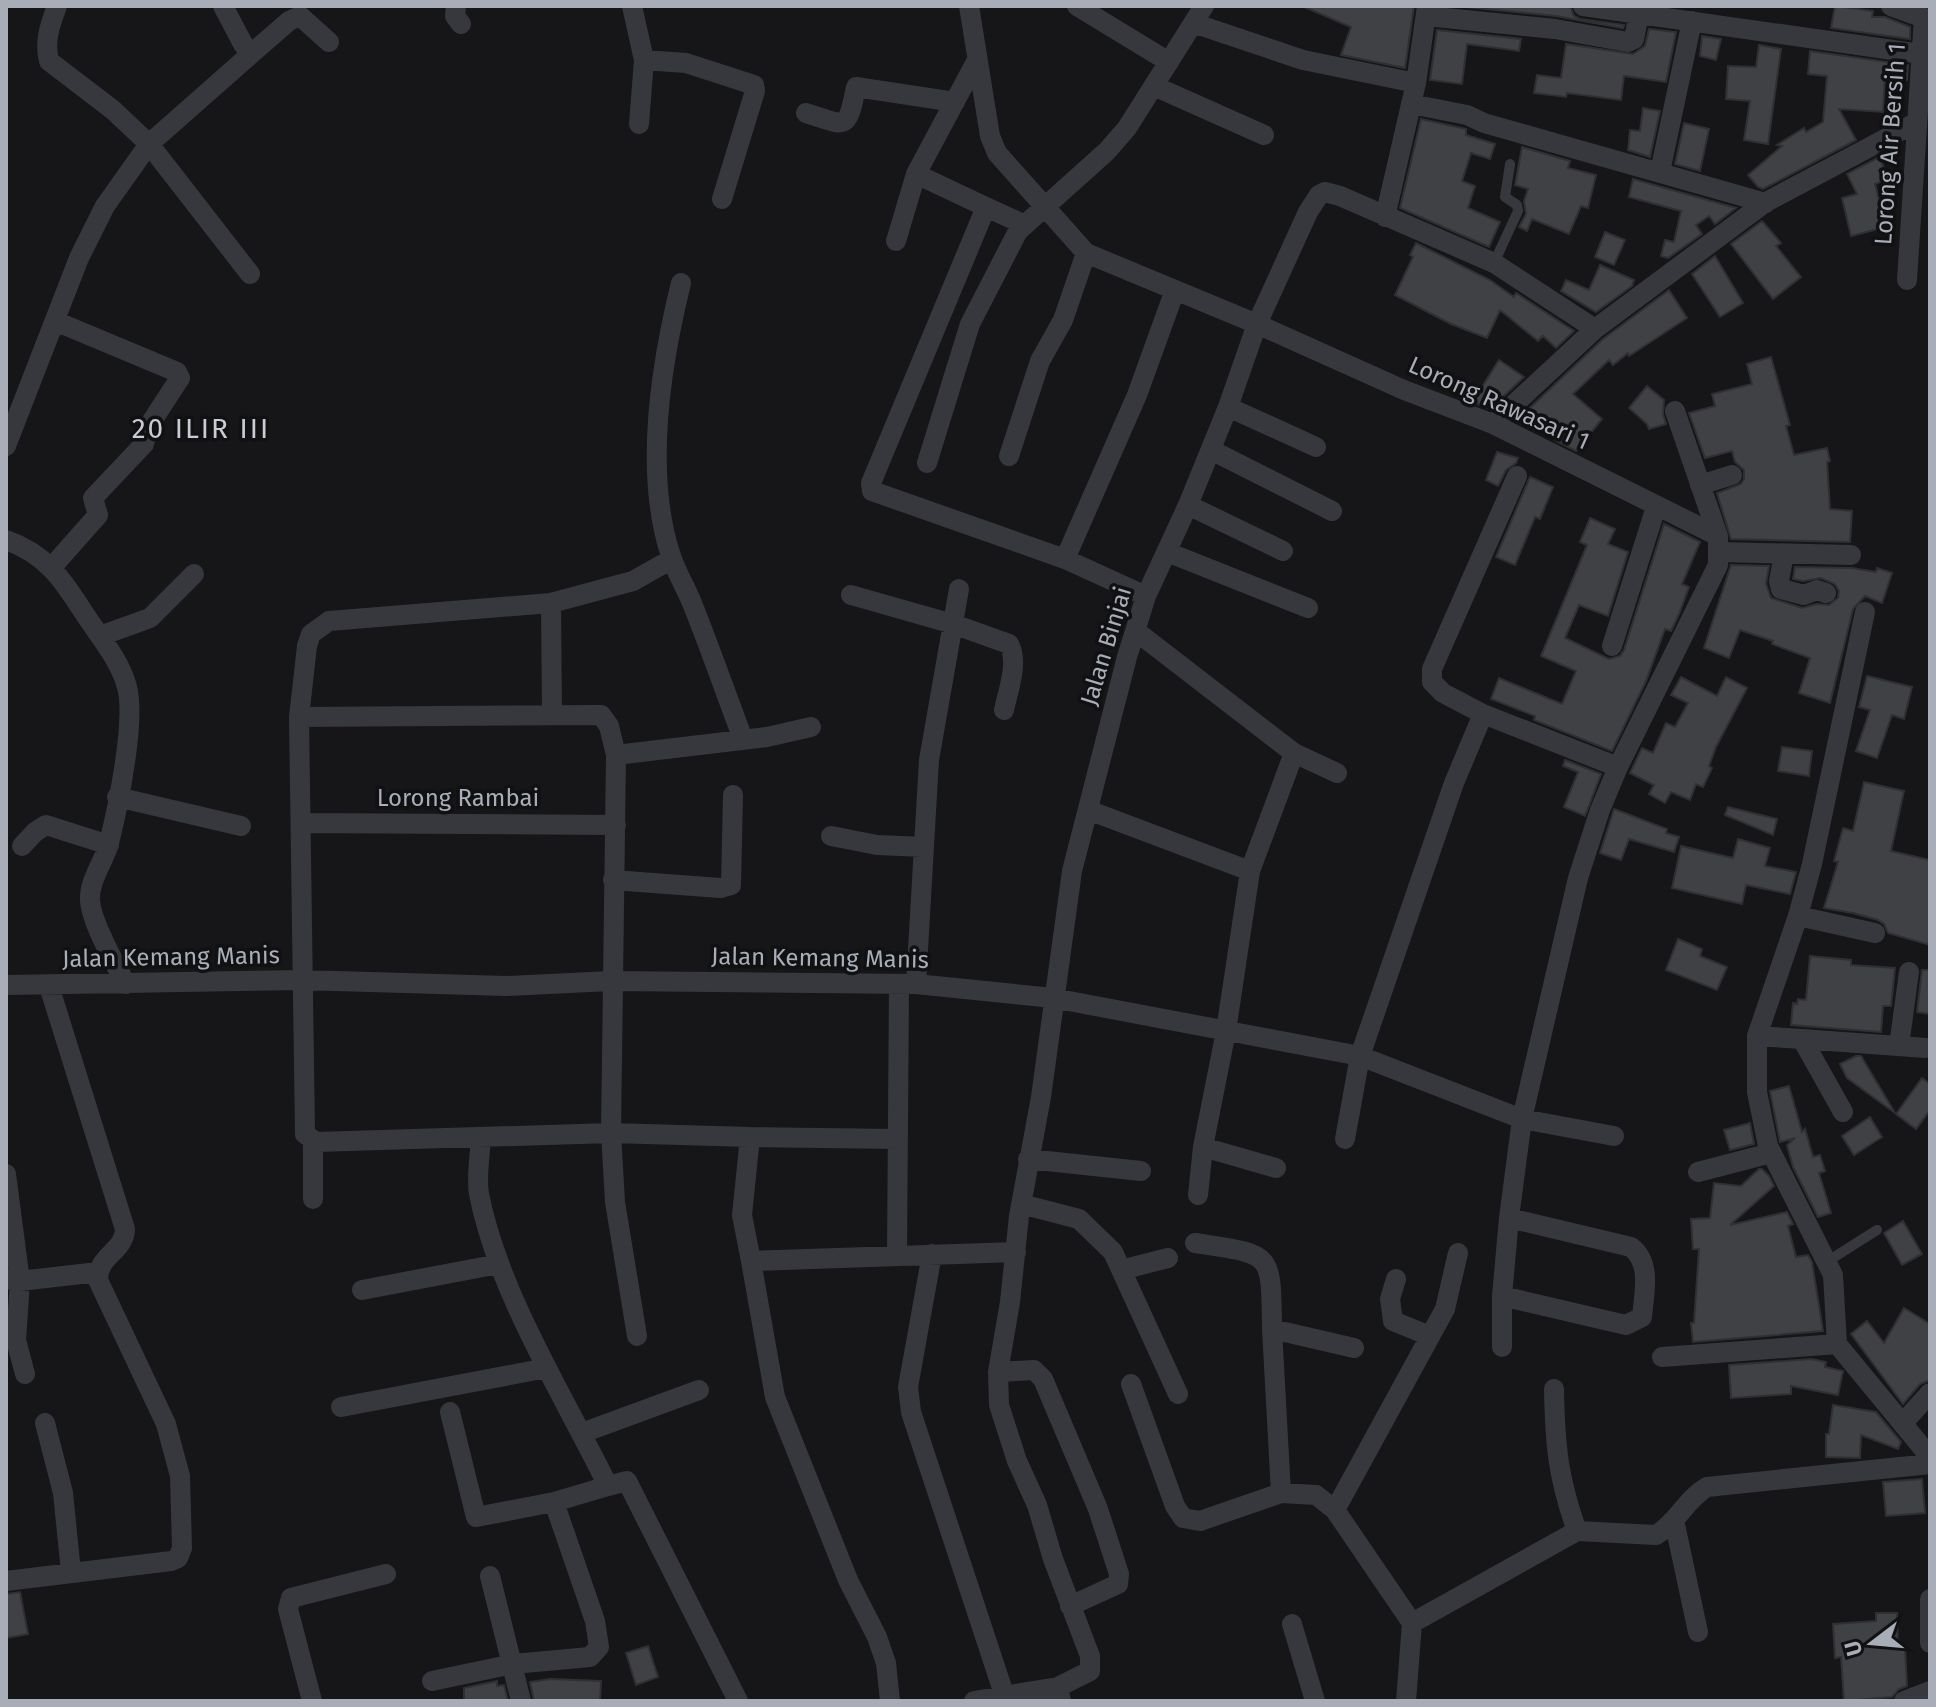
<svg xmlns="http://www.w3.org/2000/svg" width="1936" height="1707" viewBox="0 0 1936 1707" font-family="'Fira Sans',sans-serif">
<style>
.building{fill:#404145;stroke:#303034;stroke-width:2}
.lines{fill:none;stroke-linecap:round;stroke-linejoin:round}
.lane{stroke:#37383d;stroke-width:10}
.street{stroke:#37383d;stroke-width:20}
.labels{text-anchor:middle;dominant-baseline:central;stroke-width:7;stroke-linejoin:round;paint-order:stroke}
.street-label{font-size:24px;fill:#a8adb8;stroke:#111113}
.quarter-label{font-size:28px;letter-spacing:2px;fill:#c9ccd4;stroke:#111113}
</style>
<rect width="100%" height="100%" fill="#161618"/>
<path class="building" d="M1302,6H1414L1405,68L1341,55L1351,27Z
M1456,6H1570L1574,16L1580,19L1624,25L1623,28L1556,16Z
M1835,6L1873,11L1872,17H1885L1910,27V39L1831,28Z
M1649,29L1676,32L1666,82L1624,76L1621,100L1567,93L1566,97L1534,93L1537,75L1561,78L1566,44L1633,54L1645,46Z
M1437,30L1521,39L1519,51L1467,44L1462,84L1430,80Z
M1702,36L1721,39L1716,60L1700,56Z
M1759,45L1781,49L1768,144L1744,140L1750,101L1726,99L1728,66L1756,67Z
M1810,51L1908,65L1907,80L1885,77L1883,112L1839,109L1856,140L1763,189L1758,187L1748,175L1782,146L1777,145L1804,128L1806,132L1823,122L1827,76L1808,74Z
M1643,108L1660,111L1650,157L1628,150L1630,130L1640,131Z
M1421,119L1466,129V135L1495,144L1490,159L1471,153L1462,181L1475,186L1468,208L1500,222L1489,247L1400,208Z
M1684,123L1709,129L1700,171L1675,164Z
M1522,147L1570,161L1568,168L1596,175L1588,208L1581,206L1569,234L1532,219L1527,231L1519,227L1526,214L1524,201L1528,189L1515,185Z
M1879,157L1889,178L1875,184L1886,227L1851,236L1842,198L1857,194L1847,174Z
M1633,179L1736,208L1715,224L1709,216L1696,225L1702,234L1668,258L1661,256L1665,240L1674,242L1681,211L1629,197Z
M1762,221L1781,243L1776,246L1801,277L1773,299L1731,244Z
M1605,232L1625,240L1614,265L1595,257Z
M1416,243L1490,280L1514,297L1516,293L1574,331L1556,348L1543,336L1538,341L1500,310L1487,338L1451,324L1395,295L1413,257L1410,255Z
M1715,256L1743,303L1720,317L1692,274Z
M1600,265L1634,280L1632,286L1596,312L1561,291L1566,280L1589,290Z
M1669,290L1687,318L1629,356L1628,353L1613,365L1609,360L1573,394L1602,419L1576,451L1558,442L1541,428L1538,432L1516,421L1603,339Z
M1771,357L1790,425L1786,426L1794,455L1827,448L1830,461L1827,462L1830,509L1852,511L1850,542L1731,539L1717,493L1741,484L1744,479V470L1735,462L1732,451L1705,458L1689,413L1715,406L1712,394L1752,384L1747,364Z
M1499,360L1524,377L1490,409L1470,401L1478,385L1482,387Z
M1647,386L1664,400L1663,414L1666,424L1649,429L1647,424L1629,408Z
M1497,452L1518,458L1516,463L1506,470L1498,486L1486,480Z
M1530,477L1553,487L1540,519L1535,517L1515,565L1496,557Z
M1590,518L1615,529L1608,544L1628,552L1608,616L1579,605L1565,638L1609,659L1620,656L1624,650L1664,524L1700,542L1682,584L1689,587L1679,614L1671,631L1665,629L1646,681L1612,751L1534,720L1535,716L1491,699L1499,678L1562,704L1576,671L1541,656L1587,545L1580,542Z
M1731,565L1769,566L1766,584L1771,598L1802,608L1817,604L1829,605L1838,598L1839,591L1835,584L1821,578L1803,581L1793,579L1795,567L1852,568L1876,572L1877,568L1892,573L1882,603L1865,596L1853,609L1830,703L1799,693L1810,658L1772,644L1773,641L1740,630L1729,658L1704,648Z
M1867,676L1912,687L1904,719L1892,715L1877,758L1856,751L1870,710L1859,707Z
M1681,677L1717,696L1726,677L1747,688L1716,747L1709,766L1712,768L1703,787L1696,784L1690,800L1671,792L1665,803L1649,794L1654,785L1630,773L1642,748L1653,753L1666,723L1675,727L1688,703L1671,695Z
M1782,747L1812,751L1809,776L1778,771Z
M1565,760L1601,774L1585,816L1564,807L1578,772L1563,766Z
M1864,782L1904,791L1891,851L1930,860V945L1888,933L1884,924L1878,920L1853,913L1824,908L1838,862L1834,861L1843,828L1853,831Z
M1728,807L1777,819L1773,835L1725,815Z
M1614,809L1667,829L1666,833L1679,837L1674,852L1629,839L1621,860L1600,853Z
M1738,839L1770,848L1765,866L1796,872L1790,894L1746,885L1742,904L1672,888L1681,846L1733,858Z
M1678,939L1702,949L1700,956L1727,967L1717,990L1666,970Z
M1810,956L1851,960V965L1895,968L1891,1006H1883L1881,1032L1791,1025L1793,1003L1797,1004L1798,999L1806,1000Z
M1922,970H1930V1014L1917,1012Z
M1856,1056H1861L1895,1113L1847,1078L1840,1064Z
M1922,1078L1930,1084V1110L1916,1129L1896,1114Z
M1789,1086L1802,1132L1805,1129L1813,1157L1820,1155L1825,1171L1819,1173L1831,1213L1818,1217L1793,1167L1787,1145L1795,1138L1780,1142L1770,1091Z
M1870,1117L1882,1137L1854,1155L1842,1136Z
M1750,1123L1754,1144L1730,1150L1724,1130Z
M1759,1169H1762L1769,1176L1774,1186L1730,1225L1787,1212L1793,1224L1788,1226L1796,1257L1808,1255L1812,1262L1823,1331L1693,1342L1691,1323H1694L1699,1249H1693L1691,1219L1710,1218L1714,1183L1741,1186Z
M1903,1221L1922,1254L1902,1265L1884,1233Z
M1904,1308L1930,1324V1380L1920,1384L1903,1404L1851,1334L1867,1321L1884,1343Z
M1811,1359L1826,1362L1825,1367L1843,1371L1838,1395L1791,1386V1394L1731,1398L1729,1365Z
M1833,1405L1876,1412L1901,1442L1898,1449L1861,1435L1860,1458L1826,1457V1434H1829Z
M1922,1479L1925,1513L1886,1516L1883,1482Z
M20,1592L28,1634L6,1638V1594Z
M1876,1613H1897L1898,1649L1905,1648L1907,1686L1899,1689L1892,1697L1844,1701L1841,1657L1835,1658L1833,1624L1876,1621Z
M648,1646L658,1677L636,1685L626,1653Z
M550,1679L601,1681L600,1701H534L530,1682Z
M497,1681V1686L504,1685L508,1701H464V1688Z"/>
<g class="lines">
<path class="lane" d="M1494,263L1518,211L1517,205L1505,197L1510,164
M1828,1261L1877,1230"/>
<path class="street" d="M57,6C50,25 44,41 49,61L113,110L149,144L250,274
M456,6L455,16L461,24
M632,6L644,60L639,124
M969,6L990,136L997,153L1086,253L1257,324L1404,390L1493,424L1718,536
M1077,6L1169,62
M1583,6L1921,54
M1891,6L1924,18
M1426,16L1555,29L1628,42L1634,39L1639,14
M1193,23L1303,60L1416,83
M251,54L289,21L300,16L329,42
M644,60L686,63L754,85L755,91L722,199
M1154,86L1264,135
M1411,104L1467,115L1484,123L1766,203
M806,113C847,126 847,132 856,87L955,102
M1660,172L1692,21
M916,174L986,207L871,483L872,491L1065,559L1146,596
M986,207L1023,224
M1385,217L1416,83L1427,6
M896,241L916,174L977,60
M1907,280L1924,18
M681,283C661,364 644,471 670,553C675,570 685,586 692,603C710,648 726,694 743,739
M1228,407L1316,447
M1493,424L1595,329L1766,202L1917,122
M6,446L79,258L105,206L149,144L251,54L243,44L223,6
M1211,450L1332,511
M1009,456L1040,361L1063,320L1086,253
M927,463L970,324L1018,231L1107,151L1127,128L1204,6
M1517,476L1432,669V682L1443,693L1483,714L1618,767L1718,565V536L1675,411
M1700,485L1732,475
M1188,505L1283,551
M6,540C46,554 63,580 84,613C99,636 120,660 127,687C136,720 118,807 109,843C104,862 89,880 90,900C91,922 115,964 126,984
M1167,552L1308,608
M1719,552L1851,555
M1784,554L1779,581L1781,589L1804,595L1817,590L1826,593
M672,559L633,581L551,603L329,621L311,634L307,646L299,717L305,1134L316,1142L611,1133L750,1137L742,1215L751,1261L1016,1252
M1065,559L1137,395L1175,290
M52,567L98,515L93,498L144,444L148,427L180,378L177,372L55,321
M851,595L953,624L1009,644C1019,662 1008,691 1004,710
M551,603L552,715
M1865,612L1812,864L1798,916L1757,1036V1092L1768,1146L1833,1275L1837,1344L1930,1457
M1137,632L1294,753L1337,773
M100,636L150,618L194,574
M1612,646L1656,507
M299,717L601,715L609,726L616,755L611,1133L615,1202L637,1336
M616,755L767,737L811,727
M117,797L241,826
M1088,810L1250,871
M301,823L616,825
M831,836L877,845L924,847
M22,846L35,832L46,825L109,845
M613,880L720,888L731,885L733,795
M1798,916L1875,933
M916,984L929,760L959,589
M6,985L302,980L506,986L611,981L916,984L1053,998L1360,1056L1522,1119L1614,1136
M1757,1036L1802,1039L1843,1112
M1802,1039L1926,1048
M1899,1046L1909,972
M750,1137L898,1139
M481,1138C480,1156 476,1177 479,1194C498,1292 564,1396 608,1486L627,1481L738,1701
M1345,1139L1360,1056L1454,783L1483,714
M1203,1147L1276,1168
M1028,1159L1141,1171
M1698,1172L1771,1153
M6,1174L20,1281L16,1340L25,1374
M1198,1195L1203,1147L1226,1031L1250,871L1294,753
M313,1199V1142
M1021,1204L1079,1219L1113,1252L1178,1394
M1509,1218L1631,1247C1652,1263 1644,1293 1642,1317L1626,1325L1502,1296L1509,1218L1522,1119L1578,878L1600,810L1618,767
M1195,1243C1273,1255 1271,1250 1272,1329
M932,1254L908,1387L911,1412L1004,1694
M897,1256L899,984
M751,1261L775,1397L848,1580L877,1637L886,1663L890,1701
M1121,1270L1168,1258
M6,1279L20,1281L98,1272
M1396,1279L1390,1299L1393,1321L1430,1336
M362,1290L499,1264
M1502,1347V1296
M1662,1357L1837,1344
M998,1372L1034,1370L1043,1379L1098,1509L1119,1574L1118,1584L1070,1606
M1131,1384L1175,1506L1183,1518L1200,1521L1281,1493L1316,1495L1335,1510L1412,1623L1406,1701
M1554,1389C1555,1445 1558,1478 1577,1531
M341,1407L547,1368
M450,1412L476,1517L554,1502L608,1486
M45,1423L63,1493L71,1572
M1903,1423L1930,1393
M582,1433L699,1390
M1281,1493L1272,1329L1354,1348
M1335,1510L1445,1309L1458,1253
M1674,1520L1698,1632
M490,1576L521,1701
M6,1581L171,1561L178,1558L182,1548L180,1476L166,1424L98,1280C97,1256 125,1251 125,1229L49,986
M1930,1599V1643
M1412,1623L1577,1531L1656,1535C1677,1523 1686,1499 1707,1487L1930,1464
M1292,1624L1315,1701
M432,1681L513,1664L590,1657L599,1647L595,1621L554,1502
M312,1701L288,1609L291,1598L386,1574
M974,1701L1058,1687
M1061,1701L1058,1687L1090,1671V1656L1053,1559L1037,1505L1017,1461L999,1405L998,1372L1010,1302L1019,1216L1041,1097L1072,871L1127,657L1146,596L1188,505L1228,407L1257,324L1308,212L1319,195L1325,192L1340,196L1494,263L1595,329
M1904,1701L1930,1691"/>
</g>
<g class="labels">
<g class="street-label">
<text transform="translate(1890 144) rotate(-86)">Lorong Air Bersih 1</text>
<text transform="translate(1499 403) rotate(24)">Lorong Rawasari 1</text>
<text transform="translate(1106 646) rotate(-73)">Jalan Binjai</text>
<text x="458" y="798">Lorong Rambai</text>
<text transform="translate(171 957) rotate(-1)">Jalan Kemang Manis</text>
<text transform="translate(820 958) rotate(1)">Jalan Kemang Manis</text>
</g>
<g class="quarter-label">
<text x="201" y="428">20 ILIR III</text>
</g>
</g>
<rect width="1936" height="1707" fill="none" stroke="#a8adb8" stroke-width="16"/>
<g transform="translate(1872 1643) rotate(254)" stroke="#111113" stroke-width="6" paint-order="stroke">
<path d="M0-6L14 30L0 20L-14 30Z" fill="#a8adb8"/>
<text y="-12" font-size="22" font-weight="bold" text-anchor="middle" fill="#a8adb8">U</text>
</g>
</svg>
